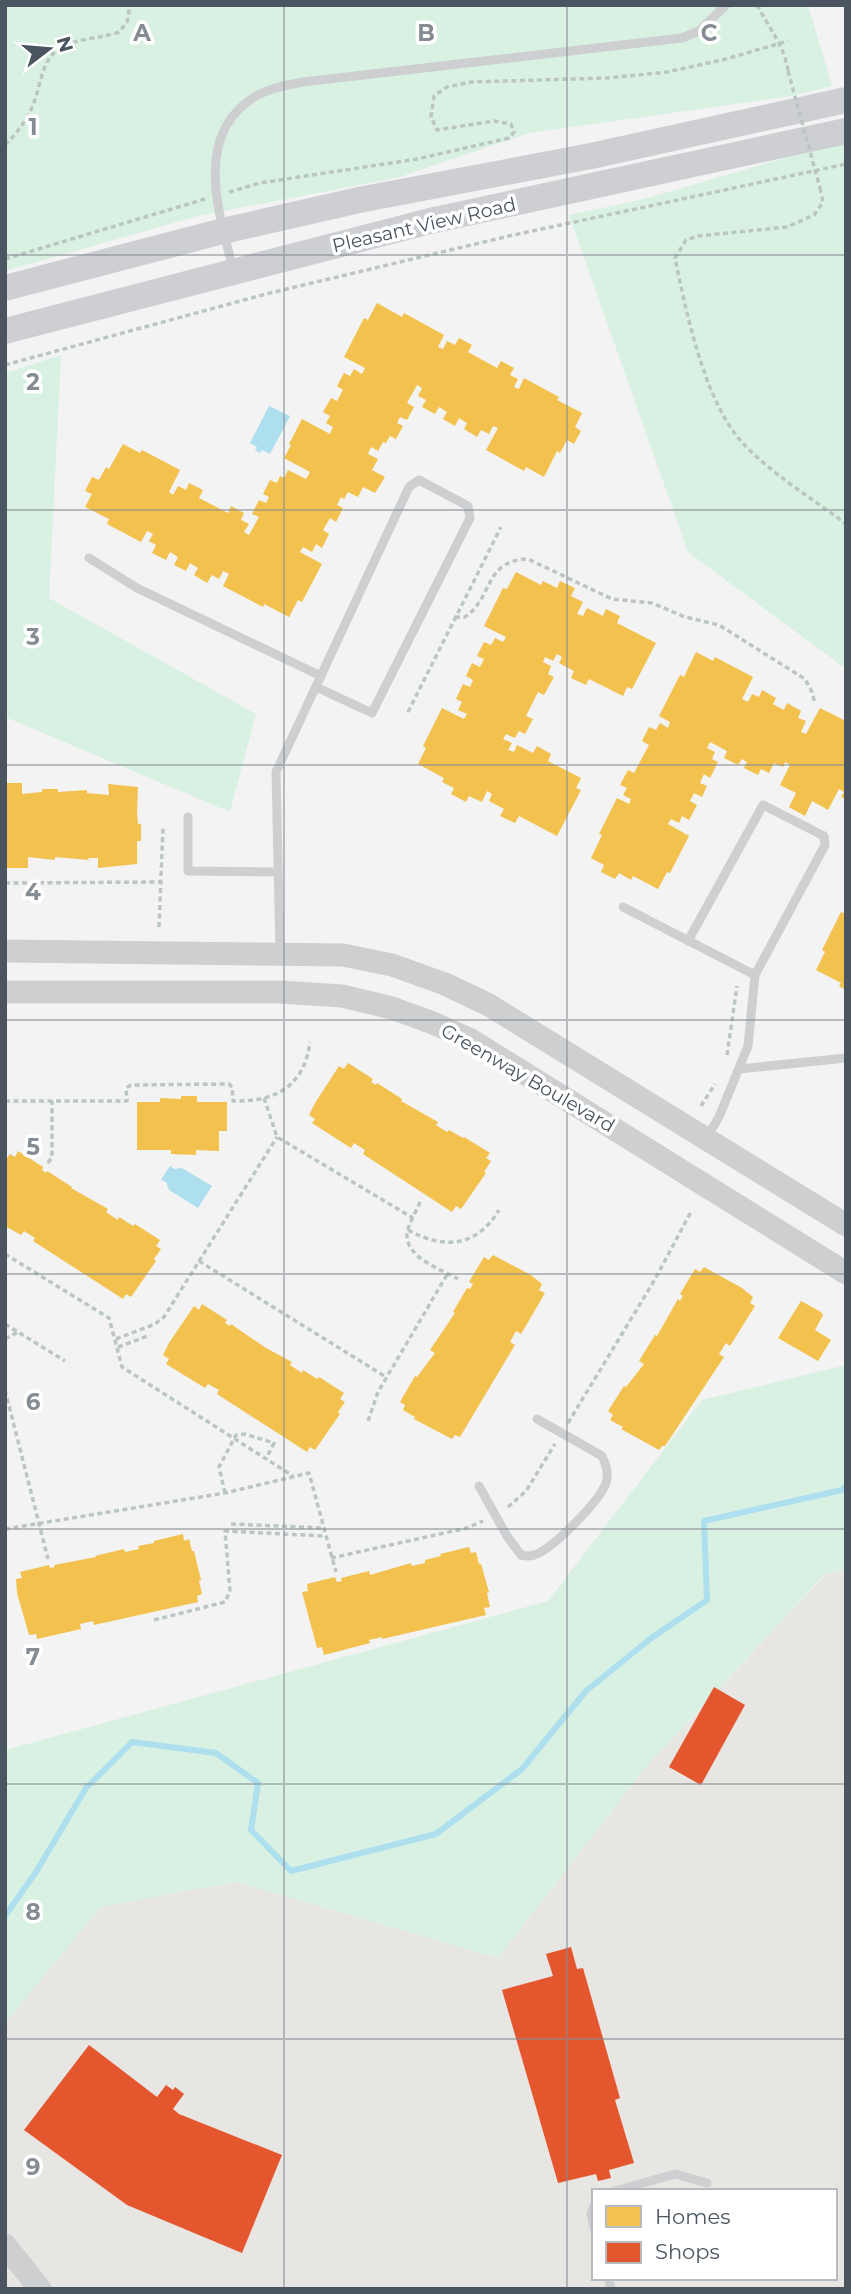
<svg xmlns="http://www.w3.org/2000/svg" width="851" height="2294" viewBox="0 0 851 2294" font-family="Montserrat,sans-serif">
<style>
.commercial{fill:#e7e6e2;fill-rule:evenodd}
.green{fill:#d9f1e2}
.water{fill:#aedfee}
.homes{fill:#f2c14e}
.shops{fill:#e4572e}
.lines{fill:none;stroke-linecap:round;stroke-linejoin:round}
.stream{stroke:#aedfee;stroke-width:6}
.path{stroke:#bbc6c3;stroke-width:3.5;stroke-dasharray:5 3.5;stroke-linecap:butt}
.service{stroke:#cdcfd1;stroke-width:9}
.tertiary{stroke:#cdcfd1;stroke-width:23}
.secondary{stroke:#cdcfd3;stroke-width:26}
.path-bridge{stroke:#bbc6c3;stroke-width:3.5;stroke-dasharray:5 3.5;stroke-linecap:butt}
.grid{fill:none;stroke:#858c93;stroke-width:2;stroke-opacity:0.55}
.labels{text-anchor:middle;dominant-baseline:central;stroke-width:7;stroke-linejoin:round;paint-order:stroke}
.street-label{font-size:19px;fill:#4a5560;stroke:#fff}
.grid-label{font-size:23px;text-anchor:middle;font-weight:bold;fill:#858c93;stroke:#fff;stroke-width:7;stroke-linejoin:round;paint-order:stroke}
</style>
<rect width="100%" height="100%" fill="#f3f3f3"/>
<path class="commercial" d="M846,1568V2289H5V2023L101,1906L237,1882L498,1958L646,1767L825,1575ZM594,2191H835V2278H594Z"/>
<path class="green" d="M5,5H808L832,86L792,96L529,133L400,177L198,216L5,271Z
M846,140V669L688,552L569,215L644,199Z
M61,355L49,598L256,714L230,812L5,717V373Z
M846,1365V1568L824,1575L646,1767L498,1958L236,1882L101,1907L5,2023V1750L548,1601L702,1400Z"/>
<path class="water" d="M269,406L290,416L270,454L262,450L260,453L255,450L257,447L250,443Z
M170,1166L174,1169L182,1168L212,1186L198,1208L169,1190L166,1182L161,1180Z"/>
<path class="homes" d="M377,303L402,317L404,313L444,335L438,347L443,349L447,341L455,345L459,338L472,345L468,352L497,368L501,361L514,368L510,375L518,379L514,387L519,389L524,378L559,397L557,400L582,413L575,427L581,431L574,444L567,440L560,453L557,451L544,477L526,467L524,471L486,450L498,428L493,426L489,434L481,430L477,437L464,429L467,423L459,418L455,426L443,419L447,412L439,407L435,414L422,407L426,400L418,396L422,388L417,385L407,403L414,407L407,420L400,417L397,423L403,426L396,439L390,436L386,443L383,442L378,451L371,447L368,454L378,459L372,470L385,477L375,493L363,487L358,497L348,492L344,499L341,497L337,505L343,508L336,522L330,518L323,530L329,534L322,548L316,544L312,552L303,547L300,552L322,564L302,602L298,600L289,617L264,604L263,607L223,586L229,574L223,571L219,579L212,575L207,583L194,575L198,568L190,563L186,571L174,565L178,557L170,552L166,560L152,553L156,545L149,541L153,534L147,531L141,542L107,524L109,519L85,507L92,494L85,491L92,477L99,480L106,467L109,469L123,444L140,453L142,450L180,470L169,492L173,495L178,486L186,490L189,483L203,490L199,498L228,513L231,506L244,513L241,520L249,524L244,532L249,535L259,517L252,514L259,500L266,503L269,497L263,494L270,480L277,483L280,476L284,478L288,470L306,479L310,472L284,458L291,445L289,444L302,419L330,434L333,427L326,423L330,416L323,412L331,398L337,401L343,390L337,386L344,373L350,376L354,369L362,374L365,368L344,357L364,318L368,320Z
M516,572L541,585L543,581L557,588L560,581L575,588L571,596L583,602L577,614L583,616L587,608L603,616L606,609L620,616L617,623L656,643L632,689L627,687L623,696L589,679L586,685L571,678L574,671L559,663L562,657L557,654L553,661L545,657L543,662L551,666L548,674L554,677L544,695L538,692L526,716L533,719L525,734L519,731L515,738L506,734L503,739L512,743L508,750L514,752L517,745L533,753L537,746L551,754L548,761L581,778L576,788L581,790L557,836L519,816L515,823L500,816L504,809L489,801L492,794L487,791L482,802L469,796L466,802L451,794L454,788L442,782L444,778L418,764L426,748L423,746L442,708L464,719L467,714L458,710L462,702L456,699L463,684L470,687L473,680L466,676L472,663L480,667L484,659L477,656L484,642L491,645L495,638L503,642L506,637L484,626L503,588L507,589Z
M696,652L713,661L715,657L753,677L742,699L748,702L752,694L759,697L762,690L776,698L773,704L784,710L787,703L801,711L798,718L806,721L801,732L806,734L820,708L846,721V799L841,797L844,792L839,789L828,810L812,801L805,816L789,807L796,793L780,785L790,765L785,762L783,767L774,763L769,773L761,769L758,775L744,768L747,762L742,759L738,765L724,758L727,751L710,742L707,748L715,752L712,759L718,762L710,778L704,774L700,783L707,786L702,797L694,793L690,801L697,805L689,820L682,816L679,823L671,819L668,824L689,836L670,873L667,872L658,889L633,876L631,880L619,873L615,879L601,872L604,865L591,858L602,835L599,834L617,798L629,804L631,799L623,795L627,788L620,785L628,770L634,773L649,745L642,741L649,727L656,730L660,723L668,728L670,722L659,716L680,675L684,677Z
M5,783H22V794L42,792V789H58V792L87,790V793L109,795L108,784L138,787L137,812L138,824H141V841H137V864L98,868V858H88L89,860L55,857V860L28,857V868H5Z
M841,912L846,914V990L839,986L841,983L816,970L825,952L822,950Z
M348,1063L373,1079L371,1082L376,1085L377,1083L402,1099L401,1101L438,1122L436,1125L447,1132L449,1130L463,1138L464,1137L490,1153L486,1158L491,1161L484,1172L486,1173L461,1209L456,1206L452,1212L363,1154L365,1150L354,1143L351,1148L312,1123L315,1119L309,1115L315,1103L339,1066L344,1069Z
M181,1096H197V1102H227V1131H219V1151L196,1150V1155L171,1154V1150H137V1102H160V1098L181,1099Z
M18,1151L43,1167L42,1170L46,1173L47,1171L72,1187L71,1188L108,1209L106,1212L118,1220L119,1217L133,1226L135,1224L160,1240L156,1246L161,1249L154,1259L156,1261L131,1297L126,1294L123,1299L33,1241L35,1238L24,1231L21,1235L5,1226V1161L10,1154L15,1157Z
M493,1255L531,1275L542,1284L539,1290L545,1293L521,1334L516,1331L510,1342L515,1345L460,1437L455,1435L452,1439L414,1419L415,1417L403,1410L405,1405L400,1402L415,1376L417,1377L435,1353L430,1350L455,1313L453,1312L467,1288L470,1289L473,1284L469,1282L484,1257L489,1260Z
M704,1267L742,1288L753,1297L750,1303L755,1306L730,1346L726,1343L719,1354L724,1357L665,1446H662L659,1450L621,1429L623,1427L610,1420L613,1415L608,1411L624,1386L626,1387L644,1364L639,1361L655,1335L657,1336L678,1299L680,1301L683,1296L680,1294L695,1269L700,1272Z
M801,1301L821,1312L823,1315L815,1330L831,1340L818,1361L778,1338Z
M202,1304L227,1320L225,1323L230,1326L231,1324L266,1348L292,1362L290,1365L302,1373L303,1370L317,1379L319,1377L344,1393L340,1399L345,1402L338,1412L340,1414L315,1450L310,1447L307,1452L217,1394L219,1390L208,1384L205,1388L166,1364L169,1359L163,1355L169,1343L194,1306L199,1310Z
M183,1534L184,1541L189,1539L192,1551H194L201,1580L199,1581L202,1594L197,1596L198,1602L94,1625L93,1621L80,1624L81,1629L37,1639L36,1634L29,1635L17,1593L16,1579L22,1578L20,1572L49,1565L50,1568L55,1567L54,1565L96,1557L95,1556L124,1549L125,1552L139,1549L138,1546L154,1543V1541Z
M469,1547L471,1553L476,1552L479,1564H481L489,1592L487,1593L490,1607L484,1608L486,1615L382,1639V1637L369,1640L370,1643L324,1655L322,1647L317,1648L302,1592L308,1591L307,1584L335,1577L337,1582L342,1581L341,1578L369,1571L370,1575L411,1563L412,1566L425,1563V1560L441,1556L440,1554Z"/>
<path class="shops" d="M714,1687L745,1705L701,1785L669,1767Z
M571,1947L577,1969L583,1968L620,2098L615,2100L634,2163L609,2170L611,2178L598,2181L596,2174L558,2183L502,1990L553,1976L546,1954Z
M89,2045L157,2097L166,2085L173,2090L175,2087L184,2094L173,2109L179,2114L282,2155L242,2253L127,2205L24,2130Z"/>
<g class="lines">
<path class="stream" d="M5,1916L36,1872L86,1788L132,1742L216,1753L258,1783L251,1830L291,1871L436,1834L522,1769L586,1691L650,1639L707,1600L704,1521L842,1490L846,1486"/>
<path class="path" d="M757,5C768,26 785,47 788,71
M5,145C17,133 27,120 33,105C42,83 41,55 66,45C83,38 102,38 119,32L127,22L130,5
M820,188L823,202L814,215L787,227L698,236L686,240L675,258C686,312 704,398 740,440C767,471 813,499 846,524
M229,192L260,183L417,159L509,138L514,132L511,124L494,121L437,130L431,117L434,96L447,87L471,82L608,78L667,72L722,60L788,41
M5,259L205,199
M5,365L266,294L509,236L846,164
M455,617H465C493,598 484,560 528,559L612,599L652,603L685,617L719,625L805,679L812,692L815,704
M408,712L501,527
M5,883L161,882
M159,927L163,826
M727,1055L737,986
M264,1098L277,1137L413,1218
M5,1101H127L126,1088L131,1085L229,1084L232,1087L233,1101C275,1102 304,1087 310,1042
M701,1106L715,1084
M48,1163L52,1157V1101
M420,1202C416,1212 409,1223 407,1233C405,1258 441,1269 458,1279
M408,1230C444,1250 477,1247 499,1210
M5,1254L109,1318L122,1367L293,1476
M199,1261L386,1377
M5,1324L65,1361
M5,1339L18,1332
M116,1339L155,1324L164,1317L277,1137
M118,1347L150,1335
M5,1390L48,1559
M368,1421L378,1392L448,1273
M568,1423L654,1281L692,1210
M225,1493L219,1467L236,1435L245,1434L274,1443L266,1459
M508,1507L526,1491L555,1444
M231,1524L323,1528
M5,1529L225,1493L309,1473L336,1572
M331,1558L467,1528L483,1521
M154,1620L225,1602L230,1591L225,1531L324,1536"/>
<path class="service" d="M233,269C219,213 192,134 256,96C270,88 287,85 303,82L682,38L699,31L726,5
M89,558L137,588L321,676
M188,817V871L278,872
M623,907L755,975L748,1046L719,1117L707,1137
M688,941L763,805L824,836L825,845L755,975
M280,953L276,772L409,487L419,480L468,506L470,518L372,713L316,687
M739,1069L846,1058
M479,1486L507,1536L521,1555C527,1556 531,1557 537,1554C555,1546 599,1502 606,1483C609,1473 606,1465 602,1456L537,1419
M615,2191L675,2174L707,2183
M594,2205L591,2214L594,2228
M608,2278L611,2289"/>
<path class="tertiary" d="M5,951L343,955L392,965L445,984L489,1005L846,1225
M5,992H280L342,996L392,1008L433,1023L471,1040L846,1273
M5,2245L40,2289"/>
<path class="secondary" d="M5,288L223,231L359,200L591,156L846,100
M5,331L430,221L846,131"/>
<path class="path-bridge" d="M788,71L820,188"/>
</g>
<path class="grid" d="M284,5V2289M567,5V2289M5,255H846M5,510H846M5,765H846M5,1020H846M5,1274H846M5,1529H846M5,1784H846M5,2039H846"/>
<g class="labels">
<g class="street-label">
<text transform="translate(424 225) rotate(-13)">Pleasant View Road</text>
<text transform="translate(528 1078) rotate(30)">Greenway Boulevard</text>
</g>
</g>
<g class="grid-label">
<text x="142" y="41">A</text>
<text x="426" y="41">B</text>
<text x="709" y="41">C</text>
<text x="33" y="135">1</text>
<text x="33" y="390">2</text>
<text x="33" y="645">3</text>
<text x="33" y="900">4</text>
<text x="33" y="1155">5</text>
<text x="33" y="1410">6</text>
<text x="33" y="1665">7</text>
<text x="33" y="1920">8</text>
<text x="33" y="2175">9</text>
</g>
<rect width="851" height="2294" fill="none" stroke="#4a5560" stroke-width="14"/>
<rect x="592" y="2189" width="245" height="91" fill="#ffffff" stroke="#b7bbbf" stroke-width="2"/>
<rect x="606" y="2206" width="35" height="21" fill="#f2c14e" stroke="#b7bbbf" stroke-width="2"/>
<text x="655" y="2224" font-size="21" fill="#4a5560">Homes</text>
<rect x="606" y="2242" width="35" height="21" fill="#e4572e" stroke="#b7bbbf" stroke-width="2"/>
<text x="655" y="2259" font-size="21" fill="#4a5560">Shops</text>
<g transform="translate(49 49) rotate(74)" stroke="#ffffff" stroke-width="5" paint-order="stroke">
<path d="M0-5L12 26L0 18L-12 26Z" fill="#4a5560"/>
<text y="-10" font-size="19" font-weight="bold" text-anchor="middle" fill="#4a5560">N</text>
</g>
</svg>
